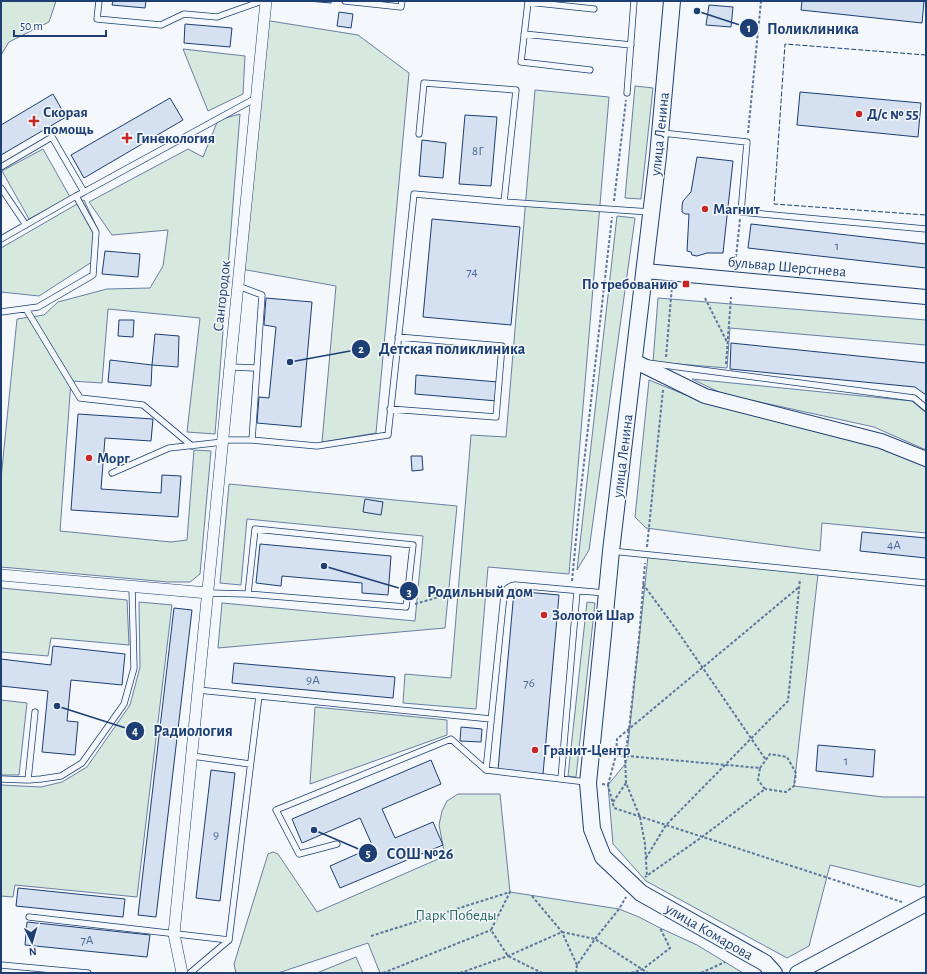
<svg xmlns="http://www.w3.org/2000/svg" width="927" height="974" viewBox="0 0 927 974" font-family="'Alegreya Sans',sans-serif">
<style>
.green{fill:#d7e8df;stroke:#687fa3}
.building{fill:#d5e0f0;stroke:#1d3f73}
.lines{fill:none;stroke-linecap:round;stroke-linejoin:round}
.service-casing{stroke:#1d3f73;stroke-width:7}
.minor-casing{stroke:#1d3f73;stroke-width:12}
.tertiary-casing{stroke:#1d3f73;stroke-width:16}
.secondary-casing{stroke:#1d3f73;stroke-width:18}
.path{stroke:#5e769c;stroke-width:2;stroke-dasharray:3 2;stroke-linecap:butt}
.service{stroke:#f4f7fb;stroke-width:5.5}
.minor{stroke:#f4f7fb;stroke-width:11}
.tertiary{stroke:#f4f7fb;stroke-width:14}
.secondary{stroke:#f4f7fb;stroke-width:16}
.fence{stroke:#1d3f73;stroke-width:1;stroke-dasharray:5 2;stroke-linecap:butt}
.poi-dot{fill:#c62828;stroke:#f4f7fb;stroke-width:1.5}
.labels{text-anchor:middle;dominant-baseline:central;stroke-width:3;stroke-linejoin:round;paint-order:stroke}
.number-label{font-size:13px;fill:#4b6792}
.poi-label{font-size:15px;font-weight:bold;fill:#1d3f73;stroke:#f4f7fb;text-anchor:start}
.street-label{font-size:15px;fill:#1d3f73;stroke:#f4f7fb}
.park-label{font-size:15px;fill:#2c6c60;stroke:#f4f7fb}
.leader{fill:none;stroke:#1d3f73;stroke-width:1.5}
.callout-dot{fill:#1d3f73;stroke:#f4f7fb;stroke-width:1.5}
.mark-label{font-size:12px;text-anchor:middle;font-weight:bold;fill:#fff}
.callout-label{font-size:16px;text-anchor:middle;font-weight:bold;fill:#1d3f73;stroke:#f4f7fb;stroke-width:3;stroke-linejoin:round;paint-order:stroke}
</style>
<rect width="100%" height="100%" fill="#f4f7fb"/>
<path class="green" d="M1,1H56L49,22L9,42L1,55Z
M264,20L358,35L409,73L376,433L322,442L336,286L241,269Z
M183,49L245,56L243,94L208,111Z
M635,86L653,88L641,199L625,198Z
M535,90L609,97L569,574L488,567L476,709L403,703L405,674L451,678L471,435L506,437Z
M240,114L215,434L187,432L200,318L108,309L102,383L71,381L60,531L171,542L187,540L194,450L211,451L200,574L190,582H168L1,567V479L17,319L44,315L58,302L107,289L150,288L163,266L168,230L112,235L89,202L188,149L203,157L218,120Z
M43,149L70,197L29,219L2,171Z
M84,200L97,228L95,260L39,296L1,292V248Z
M617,216L635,218L589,550L577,570Z
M658,298L926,320V345L730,328L727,368L653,362Z
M692,379L912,401L926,413V450L874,427L723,394Z
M649,380L703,402L877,444L926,463V533L822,523L820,551L646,528L635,517Z
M229,484L457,506L445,628L218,648L222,603L415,621L423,536L247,519L241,585L220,583Z
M648,556L818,574L794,786L883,797H926V883L920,887L830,865L809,946L787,958L646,881L613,844L608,785L626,763Z
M1,588L127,600L129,645L51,638L48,656L1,652Z
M139,602L172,605L137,897L15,885L13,897L1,896V785L41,787L62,782L87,767L130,705L140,667Z
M587,602L595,603L576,777L568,776Z
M1,700L27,703L19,775H1Z
M315,707L447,720V735L310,784Z
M458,794H500L510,892L619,909L639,917L660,928L697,945L743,973H380L368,943L278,973H236L234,964L268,854L273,852L278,854L317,912L445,856L439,825L442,811L447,801Z
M356,957L363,973H317Z"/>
<path class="building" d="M113,1H146L145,8L112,5Z
M308,1H332L331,3Z
M802,1H924L922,23L801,10Z
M709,5L733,7L731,27L706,25Z
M339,12L353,14L351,28L337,26Z
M185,24L232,28L230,47L184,43Z
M800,92L921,103L918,137L797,125Z
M53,94L66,117L1,155V125Z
M170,98L183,120L84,178L71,155Z
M465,115L497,117L491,186L459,184Z
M422,140L446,143L443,178L419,176Z
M697,157L733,161L723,253H707L697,256L692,255L691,252L687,251L689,214H685L682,212V206L683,201L691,192Z
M432,219L520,227L511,325L423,317Z
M751,224L926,244V268L748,248Z
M105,251L140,254L138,277L102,274Z
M266,298L312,302L301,427L257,423L259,397L269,398L276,327L264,325Z
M119,320H134L133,337L118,336Z
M155,334L179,336L178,367L152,365Z
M731,343L926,363V395L915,387L730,369Z
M110,360L152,365L151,386L108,382Z
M416,375L498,382L497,401L415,394Z
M78,414L153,419L151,441L105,438L101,489L161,493L162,475L181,476L178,517L71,510Z
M411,456H422L423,470L412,471Z
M365,499L383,502L381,515L363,512Z
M862,532L926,538V558L860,551Z
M260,544L391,556L388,595L362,593V583L282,576L281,586L256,583Z
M514,591L559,595L543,774L498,770Z
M174,608L192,610L156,917L138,915Z
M53,646L125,654L122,685L71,680L67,721L78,722L75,755L42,752L48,691L1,686V659L51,665Z
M234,663L395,677L393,698L232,683Z
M461,727L482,729L481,742L460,741Z
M818,745L875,750L873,777L816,771Z
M431,760L441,784L382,809L395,838L433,822L443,845L340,888L330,866L373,847L360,818L302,843L292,819Z
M211,770L235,773L220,901L196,898Z
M18,888L125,899L123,917L16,906Z
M27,922L150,935L147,957L25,945Z"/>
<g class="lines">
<g class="service-casing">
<path id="service" d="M99,1L97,19L161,25L184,14L217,17L262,1
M345,1L401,7L402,1
M524,34L631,45
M590,70L521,62L528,2L594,9
M627,93L634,1
M662,133L747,142L741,212L926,229
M419,134L424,83L516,90L504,202
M1,167L52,137L84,192
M1,188L26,225
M1,239L76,196L84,192L256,98
M26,309L80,398L143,405L192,446
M1,312L38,307L93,275L96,232L76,196
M648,363L914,398L926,408
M230,367L256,368
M390,409L496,417L502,346L398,337
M223,440H252L262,295L238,286
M252,440L317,446L388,435L414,194L504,202L650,212
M112,473L169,448L223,442
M611,551L926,583
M208,593L248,594L406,607L413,545L255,529L248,594
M198,690L491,719
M192,756L250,764
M1,779L28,780L41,779L61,776L82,763L124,704L134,668L132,587
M561,779L577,591
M28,780L35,712
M586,782L486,770L504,595C505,589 509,586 515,585L605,593
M337,844L299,854L276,810L451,739L486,770
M29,917L229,940L259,696
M1,965L88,973
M190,973L229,940"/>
</g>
<g class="minor-casing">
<path id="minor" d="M1,575L208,593
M182,973L174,934L266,1"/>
</g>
<g class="tertiary-casing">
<path id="tertiary" d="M645,271L926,297
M634,361L705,396L881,441L926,459
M797,973L926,904"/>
</g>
<g class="secondary-casing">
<path id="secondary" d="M672,1L658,156L611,551L603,634L588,783L592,829L603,857L641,893L765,963L774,973"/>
</g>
<path class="path" d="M748,133L761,1
M614,201L626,100
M735,267L740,219
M705,298L727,342
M666,357L672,286
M726,364L731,297
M647,547L663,390
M572,581L580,498L612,217
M643,584L676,629L766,760
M415,604L449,594L497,590
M616,755L760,768L758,780L765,789L702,837L645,877
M760,768L770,754L787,757L796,773L794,786L786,792L765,789
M626,783L625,756L629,729L639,638L645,563
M602,784L608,785L614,808L902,902
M608,785L616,755L617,739L799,587
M613,802L626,783L640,817L645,844L647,877
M646,858L666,825L788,701L800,579
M532,896L562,932L577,965L595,939L619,909L626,897
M371,936L510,892L491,930L508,956L542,973
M383,973L491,930
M460,973L508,956L562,932L595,939L648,973
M576,973L577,965
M631,973L643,969L670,948L660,928
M701,973L725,962"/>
<use href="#service" class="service"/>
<use href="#minor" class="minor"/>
<use href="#tertiary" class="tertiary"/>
<use href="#secondary" class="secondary"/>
<path class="fence" d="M926,55L785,44L774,204L926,215"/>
</g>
<g class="poi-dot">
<circle cx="859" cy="114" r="4"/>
<path d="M32 115h4v4h4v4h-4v4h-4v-4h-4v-4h4z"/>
<path d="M125 132h4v4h4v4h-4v4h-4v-4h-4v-4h4z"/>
<circle cx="705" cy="209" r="4"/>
<rect x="682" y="280" width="8" height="8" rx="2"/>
<circle cx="89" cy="458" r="4"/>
<circle cx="544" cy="615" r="4"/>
<circle cx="535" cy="750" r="4"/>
</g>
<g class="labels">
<g class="number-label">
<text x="478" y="151">8Г</text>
<text x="837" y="246">1</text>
<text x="472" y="272">74</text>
<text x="894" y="545">4А</text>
<text x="313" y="680">9А</text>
<text x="529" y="683">76</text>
<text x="846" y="761">1</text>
<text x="216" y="835">9</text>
<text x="87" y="940">7А</text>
</g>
<g class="poi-label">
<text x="43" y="112">Скорая<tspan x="43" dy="17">помощь</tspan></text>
<text x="867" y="114">Д/с № 55</text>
<text x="136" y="138">Гинекология</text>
<text x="713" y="209">Магнит</text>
<text x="678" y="284" text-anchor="end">По требованию</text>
<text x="97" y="458">Морг</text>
<text x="552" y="615">Золотой Шар</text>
<text x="543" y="750">Гранит-Центр</text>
</g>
<g class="street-label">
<text transform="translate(660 134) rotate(-84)">улица Ленина</text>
<text transform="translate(787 267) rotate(5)">бульвар Шерстнева</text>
<text transform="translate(222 296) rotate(-84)">Сангородок</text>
<text transform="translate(623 456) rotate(-83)">улица Ленина</text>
<text transform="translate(709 932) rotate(30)">улица Комарова</text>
</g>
<g class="park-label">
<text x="456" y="915">Парк Победы</text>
</g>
</g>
<path class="leader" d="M697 11L749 28M290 362L361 349M324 566L409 591M57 706L135 731M314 830L368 853"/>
<g class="callout-dot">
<circle cx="697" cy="11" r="4"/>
<circle cx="290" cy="362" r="4"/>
<circle cx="324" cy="566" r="4"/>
<circle cx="57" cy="706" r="4"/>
<circle cx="314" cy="830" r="4"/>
<circle cx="749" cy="28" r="10"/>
<circle cx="361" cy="349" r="10"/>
<circle cx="409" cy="591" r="10"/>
<circle cx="135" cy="731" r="10"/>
<circle cx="368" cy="853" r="10"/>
</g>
<g class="mark-label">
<text x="749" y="32">1</text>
<text x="361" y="353">2</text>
<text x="409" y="596">3</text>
<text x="135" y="735">4</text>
<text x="368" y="857">5</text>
</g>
<g class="callout-label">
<text x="813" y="34">Поликлиника</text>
<text x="452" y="354">Детская поликлиника</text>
<text x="480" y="597">Родильный дом</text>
<text x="193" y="736">Радиология</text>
<text x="420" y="859">СОШ №26</text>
</g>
<rect width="927" height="974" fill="none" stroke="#1d3f73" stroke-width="4"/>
<g transform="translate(32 942) rotate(175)" stroke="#f4f7fb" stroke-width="3" paint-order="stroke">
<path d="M0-3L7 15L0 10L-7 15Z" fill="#1d3f73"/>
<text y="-6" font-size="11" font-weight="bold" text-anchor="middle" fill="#1d3f73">N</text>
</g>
<path d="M14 30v6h92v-6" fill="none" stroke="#1d3f73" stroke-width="2"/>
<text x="20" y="30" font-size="12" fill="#1d3f73" stroke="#f4f7fb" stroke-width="3" paint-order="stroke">50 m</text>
</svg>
